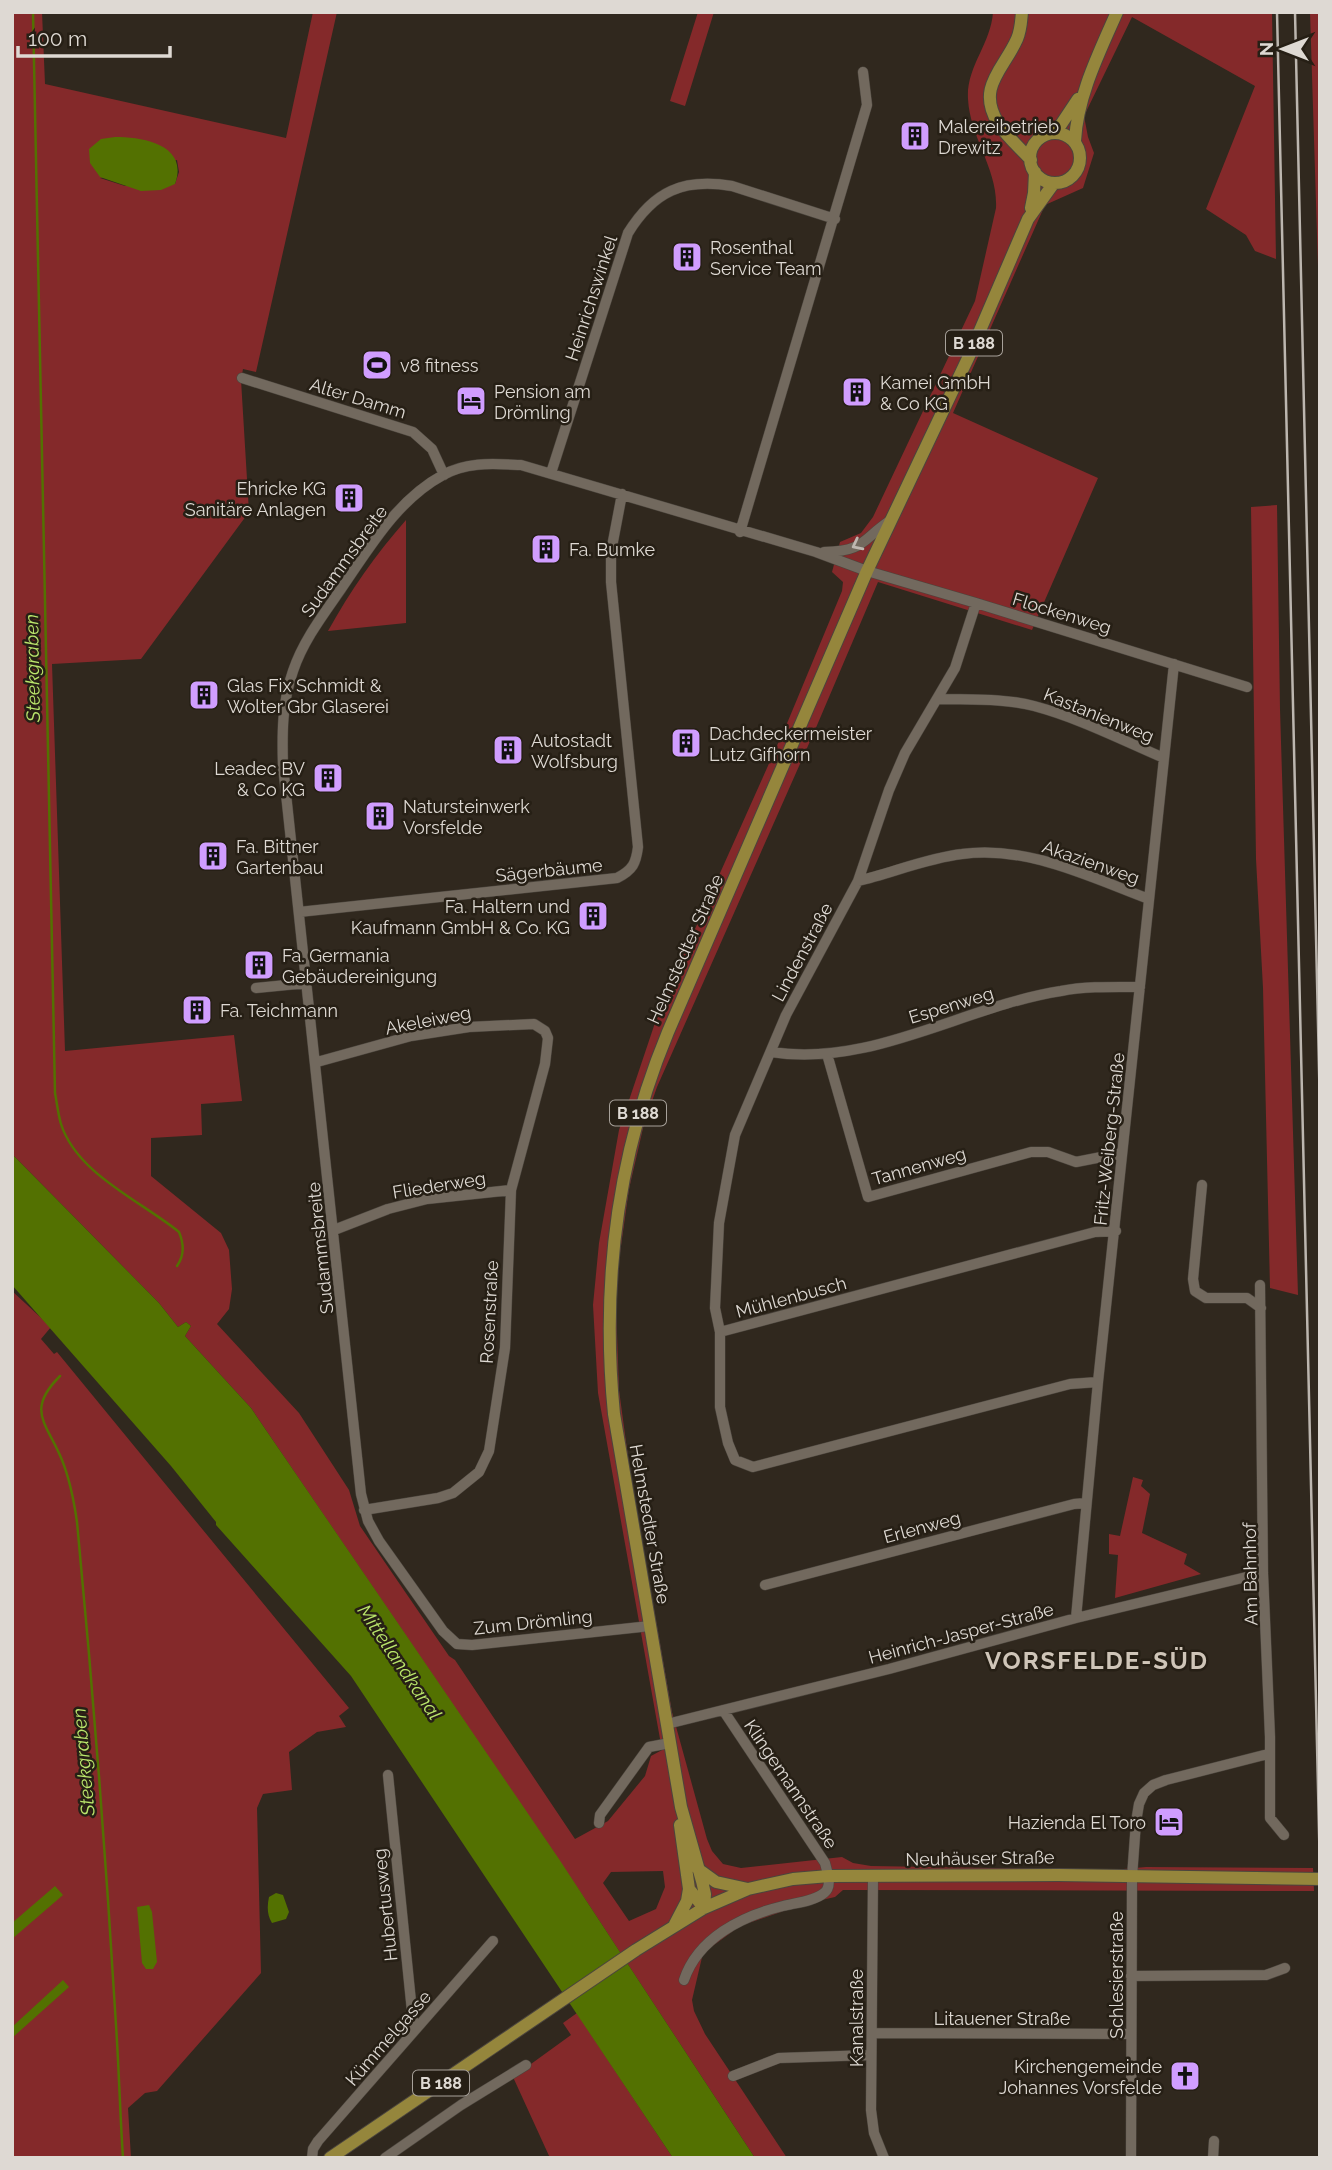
<svg xmlns="http://www.w3.org/2000/svg" width="1332" height="2170" viewBox="0 0 1332 2170" font-family="Raleway,sans-serif">
<style>
.green{fill:#84292a;fill-rule:evenodd}
.water{fill:#537101}
.lines{fill:none;stroke-linecap:round;stroke-linejoin:round}
.stream{stroke:#537101;stroke-width:2.5}
.minor-casing{stroke:#4b453d;stroke-width:11}
.major-casing{stroke:#4b453d;stroke-width:14}
.minor{stroke:#72695e;stroke-width:10}
.major{stroke:#95863c;stroke-width:12}
.rail{stroke:#bcb6af;stroke-width:2.5}
.oneway{stroke:#beb7b0}
.labels{text-anchor:middle;dominant-baseline:central;stroke-width:5;stroke-linejoin:round;paint-order:stroke}
.shield{fill:#261f15;stroke:#a7a19a;stroke-width:2}
.shield-label{font-size:16px;font-weight:bold;fill:#ded9d3}
.poi-label{font-size:18px;fill:#ded9d3;stroke:#261f15;text-anchor:start}
.street-label{font-size:18px;fill:#ded9d3;stroke:#261f15}
.water-label{font-size:19px;font-style:italic;fill:#bbe76c;stroke:#261f15}
.district-label{font-size:24px;font-weight:bold;letter-spacing:2px;fill:#cfc5b8;stroke:#261f15}
</style>
<rect width="100%" height="100%" fill="#30281e"/>
<path class="green" d="M12,12H42L45,84L286,138L313,12H337L256,372L243,369L241,380L249,512L141,659L52,664L65,1051L234,1035L242,1101L201,1104L202,1135L151,1138V1176L221,1233L229,1250L232,1289L229,1309L217,1324L299,1413L349,1490L360,1526L449,1656L455,1660L575,1839L608,1821L645,1776L651,1756L662,1750L598,1393L593,1305L599,1243L619,1130L661,1005L788,721L842,591L843,582L832,572L840,542L861,533L873,517L975,301L996,208C998,169 970,138 968,99C966,67 991,44 993,12H1272L1276,259L1255,251L1246,235L1206,209L1255,86L1132,17L1084,116L1088,137L1094,153L1083,188L1045,205L953,413L1098,478L1032,630L878,582L815,730L657,1087L644,1124L629,1189L619,1260L616,1305L619,1390L631,1479L672,1712L707,1839L712,1851L723,1864L741,1868L842,1857L853,1863L871,1866L1112,1870L1146,1867L1313,1868L1314,1891L843,1890L835,1897L804,1904L740,1926L703,1953L692,2000L694,2011L705,2034L787,2158H755L589,1905L251,1408L185,1336L191,1326L186,1322L178,1327L159,1303L12,1154ZM177,160L179,172L175,184L125,186L100,178ZM663,1871L665,1887L656,1909L629,1921L603,1883L611,1872Z
M698,12H714L685,106L670,101Z
M1310,12H1320V330Z
M1277,505L1280,709L1298,1295L1270,1288L1263,988L1256,859L1251,507Z
M406,520V623L328,631C350,591 376,554 406,520Z
M12,1291L51,1327L41,1339L54,1354L57,1352L349,1708L339,1716L346,1727L317,1732L289,1752L292,1790L263,1794L257,1808L261,1973L157,2091L145,2093L128,2108L131,2158H12Z
M1133,1477L1143,1480L1141,1486L1150,1494L1142,1533L1187,1554L1184,1564L1201,1574L1115,1598L1118,1555L1109,1554V1534L1120,1536Z
M577,2013L673,2158H550L513,2077L571,2035L563,2023Z"/>
<path class="water" d="M115,137C144,137 189,145 175,184L161,190L141,191L100,177L90,163L89,149L101,139Z
M12,1154L159,1303L178,1327L186,1322L191,1326L185,1336L251,1408L559,1859L755,2158H673L351,1676L216,1525V1522L171,1466L12,1285Z
M55,1886L63,1895L12,1939V1923Z
M276,1893L283,1895L289,1912L286,1919L272,1923C267,1915 267,1906 269,1897Z
M149,1905L152,1912L157,1962L153,1969H146L142,1963L137,1907Z
M63,1980L69,1987L12,2038V2027Z"/>
<g class="lines">
<path class="stream" d="M33,12L55,1093C57,1103 58,1114 61,1124C77,1174 141,1201 179,1232C184,1244 185,1255 177,1266
M60,1376C25,1411 47,1423 62,1460C70,1480 74,1501 77,1522C93,1689 106,1857 116,2025C119,2069 120,2114 123,2158"/>
<g class="minor-casing">
<path id="minor" d="M242,378L413,432L432,449L444,475
M551,473L628,233C654,191 683,178 732,186L835,219
M740,532L867,105L863,72
M824,552C865,551 860,541 891,520
M976,603L955,668L905,753L889,790L858,881L786,1015L735,1135L719,1223L715,1308L720,1332V1407L728,1443L735,1460L753,1467L1070,1384L1098,1382
M938,699C970,700 1004,698 1034,706C1079,718 1122,740 1164,758
M858,881C892,873 927,858 962,854C1027,845 1090,877 1149,899
M299,912L617,878C633,870 636,863 638,847L611,582V552L622,494
M256,988L307,983
M771,1052C871,1068 964,1006 1061,991C1087,986 1114,987 1140,987
M827,1054L868,1197L1031,1152H1048L1076,1162L1122,1153
M317,1062L411,1036L469,1027L534,1024L545,1031L548,1038L545,1064L511,1190L505,1348L489,1451L479,1472L453,1493L438,1498L364,1510
M1202,1185L1193,1279L1195,1291L1206,1298H1247L1261,1308
M334,1230L388,1209L427,1199L511,1190
M1260,1285L1263,1573L1270,1737V1818L1284,1835
M720,1332L1095,1232L1116,1231
M765,1585L1074,1504L1086,1503
M1076,1618L1098,1382L1174,664
M650,1626L472,1645L457,1644L443,1631L379,1541L368,1521L361,1494L283,766C282,734 282,702 293,671C303,641 323,615 341,589C370,547 397,500 443,475C468,461 495,464 521,465L816,552L867,571L976,603L1247,687
M667,1724L889,1669L1076,1618L1263,1573
M388,1775L414,2031
M599,1823L600,1815L649,1747L670,1743
M873,1876L871,2110L874,2133L884,2158
M1131,1976L1266,1975L1285,1968
M684,1980C698,1938 742,1916 783,1906C795,1903 815,1901 824,1893C833,1886 827,1872 825,1863L723,1710
M872,2033L1131,2034
M733,2076L779,2058L871,2055
M312,2158L313,2149L318,2141L493,1941
M385,2158L461,2105L526,2065
M1131,2158L1132,1877L1136,1822L1139,1804L1144,1793L1153,1785L1166,1780L1268,1754
M1213,2158L1214,2141"/>
</g>
<g class="major-casing">
<path id="major" d="M1022,12C1021,22 1021,30 1017,39C1004,69 976,87 998,123C1007,137 1020,148 1031,160
M1056,132L1078,99
M1030 158a25 25 0 1 1 50 0a25 25 0 1 1-50 0Z
M1075,141C1077,97 1099,53 1117,12
M1031,208L1034,193L1035,172
M680,1825L689,1889L704,1908
M698,1869L716,1882L748,1889
M704,1908L705,1894L702,1881L681,1807L614,1414C601,1282 617,1155 668,1032L867,571L969,356L1028,219L1054,183
M675,1924L687,1901L689,1889
M330,2158L636,1950L704,1908L748,1889L793,1879L829,1876L1058,1875L1320,1879"/>
</g>
<use href="#minor" class="minor"/>
<use href="#major" class="major"/>
<path class="rail" d="M1277,12L1320,1874
M1295,12L1320,1112"/>
</g>
<defs><path id="oneway-chevron" d="M-2-3.5L2.5 0L-2 3.5" fill="none" stroke-width="1.6" stroke-linecap="round" stroke-linejoin="round" transform="scale(1.75)"/></defs>
<use class="oneway" href="#oneway-chevron" transform="translate(857 545) rotate(153)"/>
<defs>
<g id="building-square" transform="scale(1.575)"><rect x="-9" y="-9" width="18" height="18" rx="4" fill="#d09dff" stroke="#261f15"/><path d="M-4-6H4V6H1V3H-1V6H-4ZM-2.5-4.3h1.7v1.8h-1.7ZM.8-4.3h1.7v1.8H.8ZM-2.5-1h1.7V.8h-1.7ZM.8-1h1.7V.8H.8Z" fill="#111"/></g>
<g id="stadium-square" transform="scale(1.575)"><rect x="-9" y="-9" width="18" height="18" rx="4" fill="#d09dff" stroke="#261f15"/><path d="M0-5a6.5 5 0 1 0 0 10a6.5 5 0 1 0 0-10ZM-3.5-1.8h7v3.6h-7Z" fill="#111"/></g>
<g id="hotel-square" transform="scale(1.575)"><rect x="-9" y="-9" width="18" height="18" rx="4" fill="#d09dff" stroke="#261f15"/><path d="M-6-4.5h1.5V1H6V5H4.5V3h-9V5H-6ZM-4 0a1.8 1.8 0 1 1 3.6 0ZM.5 0V-2.5h3Q6-2.5 6 0Z" fill="#111"/></g>
<g id="church-square" transform="scale(1.575)"><rect x="-9" y="-9" width="18" height="18" rx="4" fill="#d09dff" stroke="#261f15"/><path d="M-1.2-6h2.4v3.5h3.3v2.4h-3.3V6h-2.4V-.1h-3.3v-2.4h3.3Z" fill="#111"/></g>
</defs>
<g fill-rule="evenodd">
<use href="#building-square" x="915" y="136"/>
<use href="#building-square" x="687" y="257"/>
<use href="#stadium-square" x="377" y="365"/>
<use href="#building-square" x="857" y="392"/>
<use href="#hotel-square" x="471" y="401"/>
<use href="#building-square" x="349" y="498"/>
<use href="#building-square" x="546" y="549"/>
<use href="#building-square" x="204" y="695"/>
<use href="#building-square" x="686" y="743"/>
<use href="#building-square" x="508" y="750"/>
<use href="#building-square" x="328" y="778"/>
<use href="#building-square" x="380" y="816"/>
<use href="#building-square" x="213" y="856"/>
<use href="#building-square" x="593" y="916"/>
<use href="#building-square" x="259" y="965"/>
<use href="#building-square" x="197" y="1010"/>
<use href="#hotel-square" x="1169" y="1822"/>
<use href="#church-square" x="1185" y="2076"/>
</g>
<g class="labels">
<g class="shield">
<rect x="946" y="330.5" width="56" height="25" rx="5"/>
<rect x="610" y="1100.5" width="56" height="25" rx="5"/>
<rect x="413" y="2070.5" width="56" height="25" rx="5"/>
</g>
<g class="shield-label">
<text x="974" y="343">B 188</text>
<text x="638" y="1113">B 188</text>
<text x="441" y="2083">B 188</text>
</g>
<g class="poi-label">
<text x="938" y="126">Malereibetrieb<tspan x="938" dy="21">Drewitz</tspan></text>
<text x="710" y="247">Rosenthal<tspan x="710" dy="21">Service Team</tspan></text>
<text x="400" y="365">v8 fitness</text>
<text x="880" y="382">Kamei GmbH<tspan x="880" dy="21">&amp; Co KG</tspan></text>
<text x="494" y="391">Pension am<tspan x="494" dy="21">Drömling</tspan></text>
<text x="326" y="488" text-anchor="end">Ehricke KG<tspan x="326" dy="21">Sanitäre Anlagen</tspan></text>
<text x="569" y="549">Fa. Bumke</text>
<text x="227" y="685">Glas Fix Schmidt &amp;<tspan x="227" dy="21">Wolter Gbr Glaserei</tspan></text>
<text x="709" y="733">Dachdeckermeister<tspan x="709" dy="21">Lutz Gifhorn</tspan></text>
<text x="531" y="740">Autostadt<tspan x="531" dy="21">Wolfsburg</tspan></text>
<text x="305" y="768" text-anchor="end">Leadec BV<tspan x="305" dy="21">&amp; Co KG</tspan></text>
<text x="403" y="806">Natursteinwerk<tspan x="403" dy="21">Vorsfelde</tspan></text>
<text x="236" y="846">Fa. Bittner<tspan x="236" dy="21">Gartenbau</tspan></text>
<text x="570" y="906" text-anchor="end">Fa. Haltern und<tspan x="570" dy="21">Kaufmann GmbH &amp; Co. KG</tspan></text>
<text x="282" y="955">Fa. Germania<tspan x="282" dy="21">Gebäudereinigung</tspan></text>
<text x="220" y="1010">Fa. Teichmann</text>
<text x="1146" y="1822" text-anchor="end">Hazienda El Toro</text>
<text x="1162" y="2066" text-anchor="end">Kirchengemeinde<tspan x="1162" dy="21">Johannes Vorsfelde</tspan></text>
</g>
<g class="street-label">
<text transform="translate(591 298) rotate(-72)">Heinrichswinkel</text>
<text transform="translate(358 398) rotate(17)">Alter Damm</text>
<text transform="translate(344 561) rotate(-54)">Sudammsbreite</text>
<text transform="translate(1062 613) rotate(17)">Flockenweg</text>
<text transform="translate(1099 715) rotate(22)">Kastanienweg</text>
<text transform="translate(1091 862) rotate(19)">Akazienweg</text>
<text transform="translate(549 870) rotate(-6)">Sägerbäume</text>
<text transform="translate(685 949) rotate(-66)">Helmstedter Straße</text>
<text transform="translate(802 952) rotate(-62)">Lindenstraße</text>
<text transform="translate(951 1005) rotate(-17)">Espenweg</text>
<text transform="translate(428 1020) rotate(-11)">Akeleiweg</text>
<text transform="translate(1109 1139) rotate(-84)">Fritz-Weiberg-Straße</text>
<text transform="translate(919 1166) rotate(-16)">Tannenweg</text>
<text transform="translate(439 1185) rotate(-9)">Fliederweg</text>
<text transform="translate(320 1248) rotate(-96)">Sudammsbreite</text>
<text transform="translate(791 1297) rotate(-15)">Mühlenbusch</text>
<text transform="translate(489 1312) rotate(-87)">Rosenstraße</text>
<text transform="translate(650 1524) rotate(80)">Helmstedter Straße</text>
<text transform="translate(922 1527) rotate(-15)">Erlenweg</text>
<text transform="translate(1250 1574) rotate(-91)">Am Bahnhof</text>
<text transform="translate(533 1622) rotate(-6)">Zum Drömling</text>
<text transform="translate(961 1633) rotate(-15)">Heinrich-Jasper-Straße</text>
<text transform="translate(791 1784) rotate(56)">Klingemannstraße</text>
<text transform="translate(980 1858) rotate(-1)">Neuhäuser Straße</text>
<text transform="translate(385 1905) rotate(-96)">Hubertusweg</text>
<text transform="translate(1116 1975) rotate(-90)">Schlesierstraße</text>
<text transform="translate(856 2018) rotate(-90)">Kanalstraße</text>
<text x="1002" y="2018">Litauener Straße</text>
<text transform="translate(388 2038) rotate(-49)">Kümmelgasse</text>
</g>
<g class="water-label">
<text transform="translate(32 668) rotate(-91)">Steekgraben</text>
<text transform="translate(400 1662) rotate(56)">Mittellandkanal</text>
<text transform="translate(83 1762) rotate(-95)">Steekgraben</text>
</g>
<g class="district-label">
<text x="1097" y="1660">VORSFELDE-SÜD</text>
</g>
</g>
<rect width="1332" height="2170" fill="none" stroke="#ded9d3" stroke-width="28"/>
<g transform="translate(1283 49) rotate(270)" stroke="#261f15" stroke-width="5" paint-order="stroke">
<path d="M0-5L12 26L0 18L-12 26Z" fill="#ded9d3"/>
<text y="-10" font-size="19" font-weight="bold" text-anchor="middle" fill="#ded9d3">N</text>
</g>
<path d="M18 46v10h152v-10" fill="none" stroke="#ded9d3" stroke-width="3.5"/>
<text x="28" y="46" font-size="21" fill="#ded9d3" stroke="#261f15" stroke-width="5" paint-order="stroke">100 m</text>
</svg>
